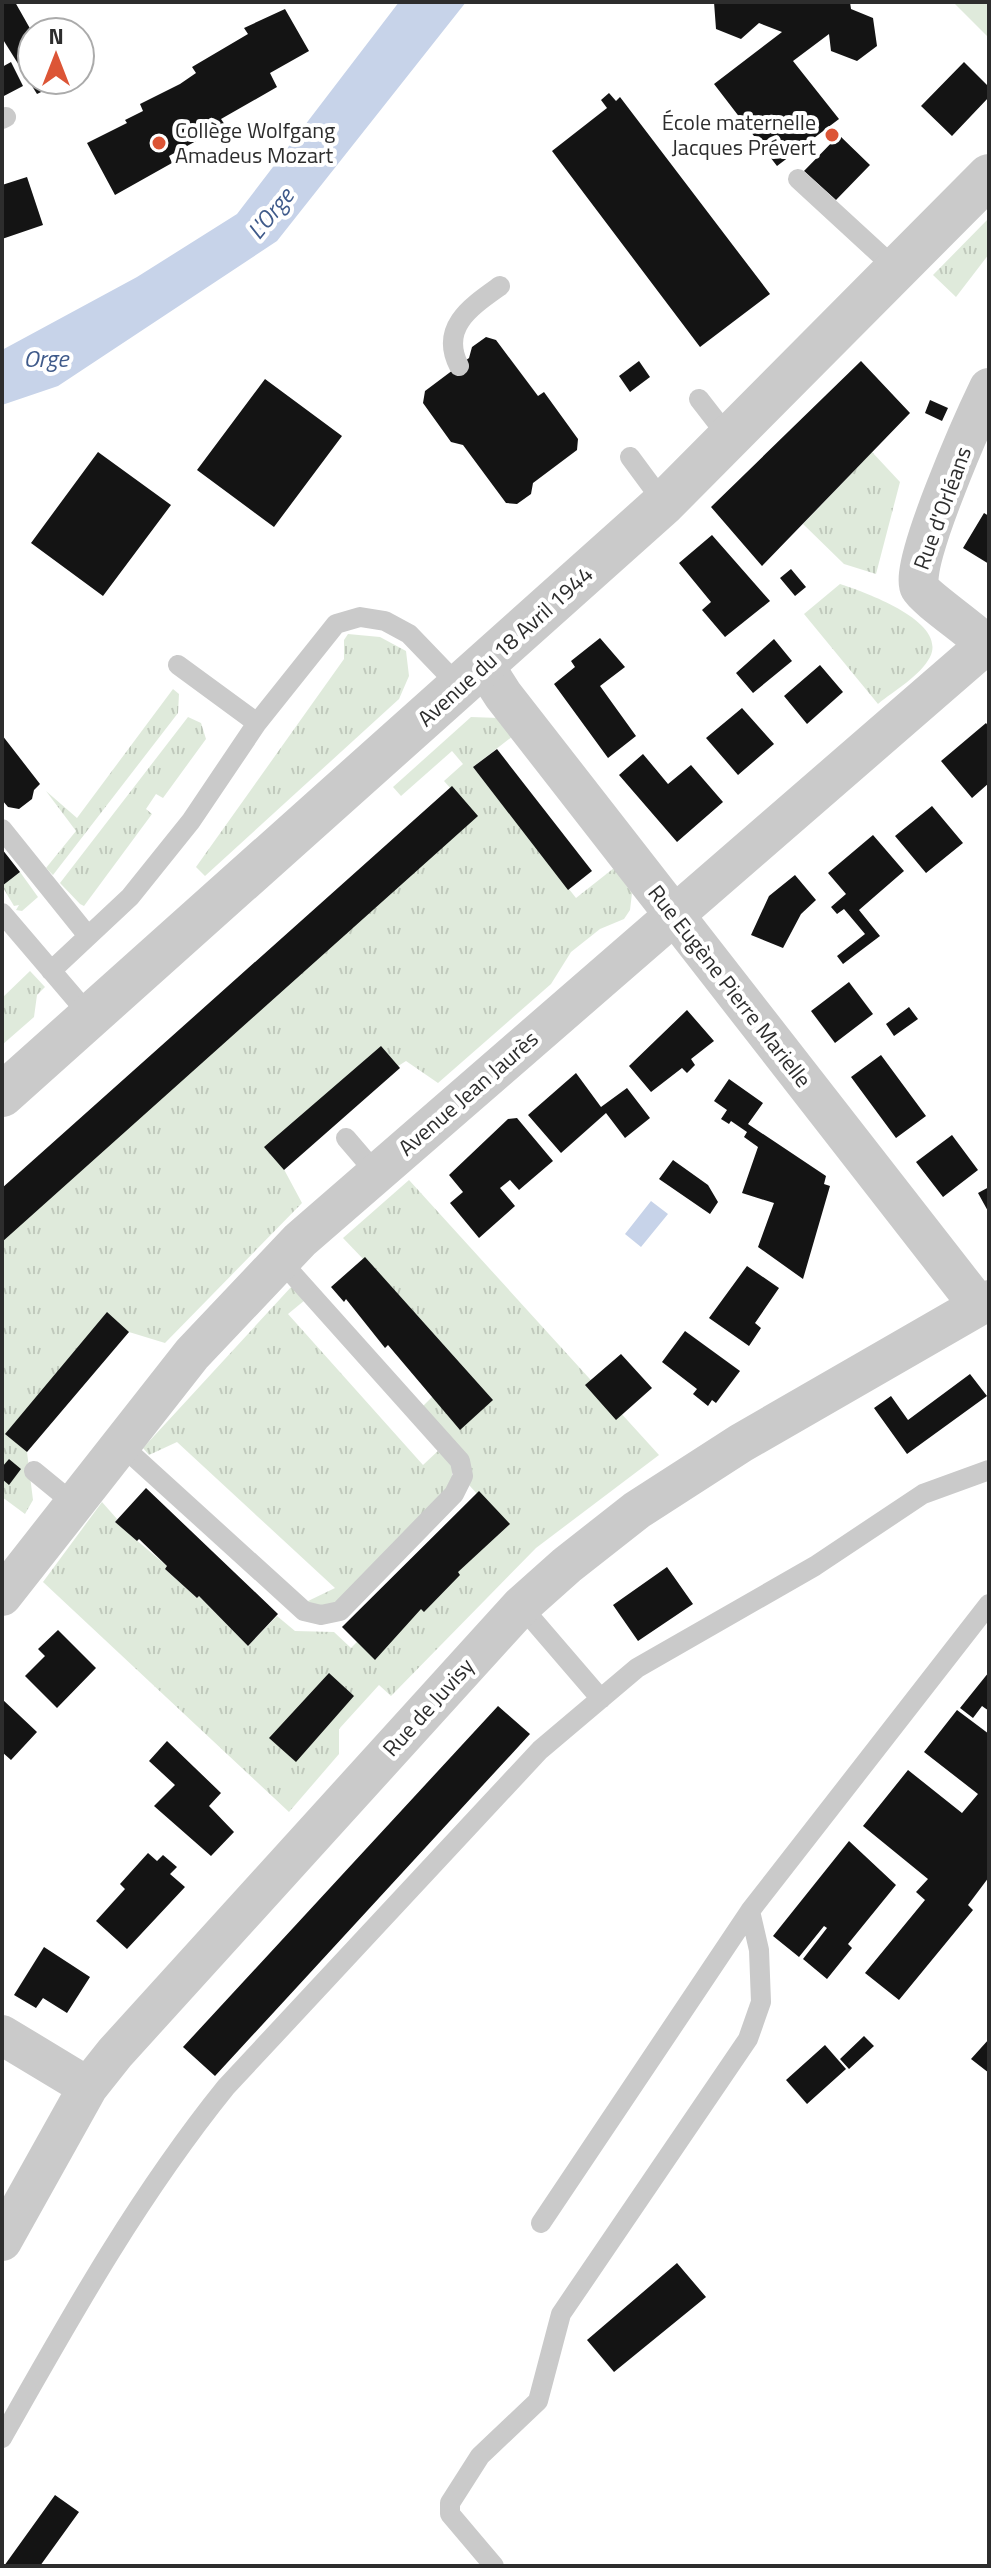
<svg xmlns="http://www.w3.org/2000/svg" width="991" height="2568" viewBox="0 0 991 2568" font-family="'Titillium Web',sans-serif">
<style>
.grass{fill:url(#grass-tufts)}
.pitch{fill:#dfeadb}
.water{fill:#c7d3e9}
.building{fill:#141414}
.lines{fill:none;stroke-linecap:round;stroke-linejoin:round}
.service{stroke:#cacaca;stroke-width:20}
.minor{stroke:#cacaca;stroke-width:40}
.tertiary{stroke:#cacaca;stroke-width:44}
.poi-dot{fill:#dc5536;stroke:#fff;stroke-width:3}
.labels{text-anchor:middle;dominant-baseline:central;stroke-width:8;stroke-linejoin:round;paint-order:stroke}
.poi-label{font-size:22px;fill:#2d2d2d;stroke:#fff;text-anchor:end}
.street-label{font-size:22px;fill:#2d2d2d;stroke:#fff}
.water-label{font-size:24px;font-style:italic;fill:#3f5a8a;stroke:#fff}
</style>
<defs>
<pattern id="grass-tufts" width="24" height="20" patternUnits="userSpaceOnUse" patternTransform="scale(2)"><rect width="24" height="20" fill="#dfeadb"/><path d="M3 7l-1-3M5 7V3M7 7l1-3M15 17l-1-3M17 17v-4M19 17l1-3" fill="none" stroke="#c0c9bc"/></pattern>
</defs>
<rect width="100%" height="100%" fill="#fff"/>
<path class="grass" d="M989,218V254L956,297L933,275Z
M872,452L900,482L876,574L844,564L803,524Z
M840,584C864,592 948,621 930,657C920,676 895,690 878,704L804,614Z
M348,634L380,637L406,651L409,676L399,699L205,876L196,867L344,659V640Z
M173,689L179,694L178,713L53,875L46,868L76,831L46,791L77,818Z
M188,717L201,723L206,739L163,798L156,794L146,809L152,814L84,906L80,904L60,883Z
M471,717L499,718L513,736L473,767L576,898L614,868L632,893L630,910L624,919L600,929L571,952L551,984L438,1083L406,1061L272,1147L302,1203L165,1343L129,1332L6,1434L27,1452L33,1500L25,1514L2,1497V1216L474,815L444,781L463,764L452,751L401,796L393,787Z
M20,872L38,897L22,911L16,910L19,905L14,906L2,886Z
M30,971L45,987L37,995L34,1017L2,1045V998Z
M409,1180L659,1455L536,1548L391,1696L379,1685L339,1729V1754L289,1812L43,1582L102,1502L117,1519L115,1522L167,1566L165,1569L197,1598L199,1596L248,1646L277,1616L295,1631L334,1632L351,1648L490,1508L469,1485L423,1406L435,1394L365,1261L343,1238Z
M292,1286L305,1300L288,1314L423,1465L440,1449L452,1463V1483L331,1608L306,1602L335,1588L177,1442L149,1455L143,1448Z"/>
<path class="pitch" d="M953,2H989V38Z"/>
<path class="water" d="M399,2H466L277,241L58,386L2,405V350L137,277L237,214Z
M651,1201L668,1214L641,1247L625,1234Z"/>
<path class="building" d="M2,2H15L32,32V80L60,83L37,94L2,38Z
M714,2H850L851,9L873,18L877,46L857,61L831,51L829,34L793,61L839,119L777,166L714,84L782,32L759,23L741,39L716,29Z
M285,9L309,51L270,73L277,87L221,119L225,125L169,156L172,163L115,195L87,143L127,123L125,120L143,111L140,104L180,84L196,73L192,67L248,34L244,28Z
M11,62L23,86L2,97V67Z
M964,62L989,87V97L952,136L921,106Z
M609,93L616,101L620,97L770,294L700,347L552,151L607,108L601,100Z
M839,135L870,165L836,200L804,171Z
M27,177L43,225L2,239V185Z
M486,337L496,340L538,396L544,392L578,439L577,450L533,483L531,494L517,504L506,503L463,445L451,442L423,403L425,391L469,358L472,347Z
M639,361L650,377L630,392L619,376Z
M861,361L910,413L762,566L711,507Z
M265,379L342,436L274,527L197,470Z
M930,400L948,408L942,421L925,413Z
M98,452L171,505L103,596L31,543Z
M984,513L989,516V564L963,548Z
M712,535L770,601L725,637L702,610L711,602L679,563Z
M791,569L806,587L795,596L780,578Z
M600,638L625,667L600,686L636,736L608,758L554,684L575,667L571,661Z
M774,639L792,661L753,693L736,673Z
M820,665L843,692L807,724L784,696Z
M742,708L774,744L738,775L706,738Z
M986,723L989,727V783L972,798L941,761Z
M2,735L40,784L34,790L32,799L19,809L8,807L2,800Z
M497,749L592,871L568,890L473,767Z
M643,754L668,784L691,765L723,802L677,842L619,775Z
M452,786L478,816L2,1242V1188Z
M932,806L963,843L926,873L895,836Z
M873,835L904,871L859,910L880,936L843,964L837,956L865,934L844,909L837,914L831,907L846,894L828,873Z
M2,849L20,872L2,886Z
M795,875L816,900L801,914L783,948L751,935L769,896Z
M849,982L873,1014L835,1043L811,1011Z
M909,1007L918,1019L894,1036L886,1024Z
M687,1010L714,1041L691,1059L695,1065L687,1073L682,1068L651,1092L629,1066Z
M381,1046L400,1068L284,1170L264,1147Z
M881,1055L926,1116L896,1138L851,1077Z
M576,1073L601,1107L627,1088L650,1118L625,1138L606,1113L561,1153L528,1115Z
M729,1079L763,1103L748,1124L826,1176L824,1184L830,1186L803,1279L758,1247L774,1203L742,1193L758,1147L744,1137L747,1132L731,1121L729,1124L721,1119L727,1110L714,1101Z
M517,1118L553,1161L519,1190L510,1180L500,1188L515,1206L479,1238L450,1203L463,1192L449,1175L508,1119Z
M952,1135L978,1170L943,1197L916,1162Z
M673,1160L708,1185L718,1202L710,1214L659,1179Z
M989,1187V1213L978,1193Z
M365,1257L493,1400L460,1430L388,1345L385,1348L346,1299L344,1302L331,1287Z
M747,1266L779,1288L755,1323L761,1328L749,1346L709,1318Z
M107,1312L129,1332L27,1452L5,1434Z
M685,1331L740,1371L716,1403L712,1400L708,1406L693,1394L697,1389L662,1362Z
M621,1354L652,1388L616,1420L585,1385Z
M970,1374L987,1396L907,1454L874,1408L891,1396L908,1420Z
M9,1459L21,1469L9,1485L2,1479V1467Z
M146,1488L278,1614L248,1646L199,1596L197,1598L165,1569L167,1566L139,1539L137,1541L115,1522Z
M479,1491L510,1524L458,1572L460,1575L424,1612L421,1609L375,1660L342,1627Z
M667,1567L693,1604L638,1641L613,1605Z
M58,1630L96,1668L57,1708L25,1676L45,1656L38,1649Z
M989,1672V1711L982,1706L973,1718L960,1708Z
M329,1673L354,1696L296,1762L269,1738Z
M2,1699L37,1732L11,1760L2,1752Z
M498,1706L530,1734L215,2076L183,2047Z
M957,1710L989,1734V1877L968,1905L973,1910L899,2000L865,1973L925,1900L916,1892L928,1879L863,1826L908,1770L962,1813L978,1794L924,1752Z
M167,1741L221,1793L209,1806L234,1832L211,1856L154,1806L175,1785L149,1761Z
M849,1841L896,1885L848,1944L852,1948L827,1979L803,1959L827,1928L824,1926L799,1957L773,1936Z
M148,1853L157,1861L163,1855L177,1867L170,1874L185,1887L127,1949L96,1921L125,1889L120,1884Z
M44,1947L90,1977L67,2013L43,1998L36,2008L14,1995Z
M864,2036L874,2046L849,2069L840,2059Z
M989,2039V2073L971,2059Z
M825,2045L846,2069L807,2104L786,2080Z
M677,2263L706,2297L614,2372L587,2340Z
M55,2495L79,2512L40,2566H4Z"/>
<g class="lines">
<path class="service" d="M2,119L6,117
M798,179L897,270
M459,366C439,327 472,306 500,286
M699,399L730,439
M630,457L664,503
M178,665L257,723
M2,829L88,936
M2,913L90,1016
M51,971L130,897L191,821L257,723L336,624L360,617L385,621L409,634L459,686
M346,1138L376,1173
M119,1443L304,1611L321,1615L340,1611L454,1494L463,1476L460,1461L280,1260
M34,1471L73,1503
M521,1606L601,1699
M541,2223L750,1911L989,1604
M2,2438C71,2316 138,2196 226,2087L540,1750L637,1668L815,1566L923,1494L989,1470
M494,2566L450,2514V2503L480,2456L538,2401L561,2314L748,2039L761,2002L759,1950L750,1911"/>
<path class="minor" d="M989,388C975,417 908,566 920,588C926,599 975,632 989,647
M483,664L503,695L979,1306
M2,1596L192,1354L300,1240L989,642
M2,2035L88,2087
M2,2241L88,2087L115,2053L521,1606L567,1565L637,1510L741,1443L989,1300"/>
<path class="tertiary" d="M2,1095L664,503L989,176"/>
</g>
<g class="poi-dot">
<circle cx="832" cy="135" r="8"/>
<circle cx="159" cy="143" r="8"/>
</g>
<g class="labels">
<g class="poi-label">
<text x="816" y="122">École maternelle<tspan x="816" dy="25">Jacques Prévert</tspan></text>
<text x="175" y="130" text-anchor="start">Collège Wolfgang<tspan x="175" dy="25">Amadeus Mozart</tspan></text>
</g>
<g class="street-label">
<text transform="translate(942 508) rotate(-70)">Rue d'Orléans</text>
<text transform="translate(505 646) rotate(-42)">Avenue du 18 Avril 1944</text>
<text transform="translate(730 986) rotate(52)">Rue Eugène Pierre Marielle</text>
<text transform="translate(468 1093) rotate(-41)">Avenue Jean Jaurès</text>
<text transform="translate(428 1707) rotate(-48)">Rue de Juvisy</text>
</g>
<g class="water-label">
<text transform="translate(270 213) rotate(-51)">L'Orge</text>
<text x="46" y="358">Orge</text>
</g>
</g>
<rect width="991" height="2568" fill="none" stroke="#2d2d2d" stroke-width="8"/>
<g transform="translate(56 56)"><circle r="38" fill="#ffffff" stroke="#ababab" stroke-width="2"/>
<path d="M0-6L14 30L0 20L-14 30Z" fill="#dc5536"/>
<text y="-12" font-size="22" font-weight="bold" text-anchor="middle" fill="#2d2d2d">N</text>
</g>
</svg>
